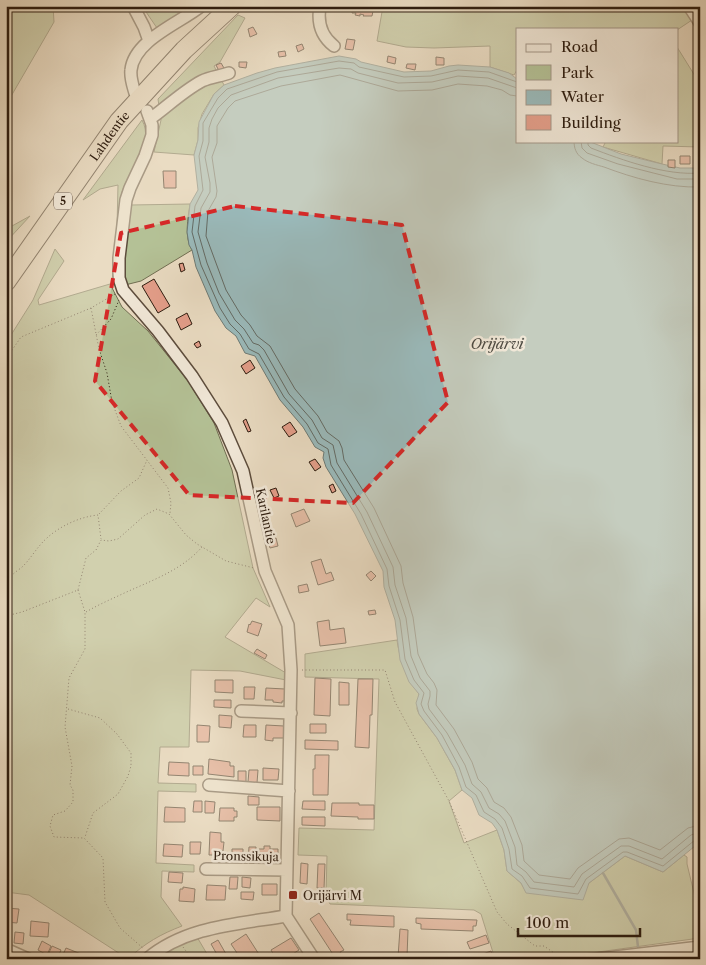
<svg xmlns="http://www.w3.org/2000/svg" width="706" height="965" viewBox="0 0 706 965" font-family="'Libre Caslon Text',serif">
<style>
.green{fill:#b4c196;stroke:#706e52}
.water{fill:#9ababb;stroke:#6e7b76}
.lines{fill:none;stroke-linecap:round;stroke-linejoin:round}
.shore{stroke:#646b65;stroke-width:1}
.stream{stroke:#6e7b76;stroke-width:2.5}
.building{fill:#e49e8a;stroke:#2d1c0f}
.minor-casing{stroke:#5c4c3c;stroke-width:14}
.highway-casing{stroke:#2d1c0f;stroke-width:20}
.path{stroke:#2d1c0f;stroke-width:1;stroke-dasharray:1 2.5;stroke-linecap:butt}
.minor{stroke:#f1e8d8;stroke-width:11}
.highway{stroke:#eadcc3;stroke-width:18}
.marked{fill:none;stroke:#d62828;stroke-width:4;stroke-dasharray:10 6;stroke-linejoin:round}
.poi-dot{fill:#8f2418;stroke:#f1e8d8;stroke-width:2}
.labels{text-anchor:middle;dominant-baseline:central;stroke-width:5;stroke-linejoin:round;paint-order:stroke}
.shield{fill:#f1e8d8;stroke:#68594b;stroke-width:1}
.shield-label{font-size:11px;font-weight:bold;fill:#2d1c0f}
.street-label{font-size:12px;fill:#2d1c0f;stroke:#f1e8d8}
.poi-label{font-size:12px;fill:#2d1c0f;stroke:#f1e8d8;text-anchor:start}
.water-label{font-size:14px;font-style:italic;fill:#4e4b43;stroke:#f1e8d8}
</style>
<rect width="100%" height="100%" fill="#eadcc3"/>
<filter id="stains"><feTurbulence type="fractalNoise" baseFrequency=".004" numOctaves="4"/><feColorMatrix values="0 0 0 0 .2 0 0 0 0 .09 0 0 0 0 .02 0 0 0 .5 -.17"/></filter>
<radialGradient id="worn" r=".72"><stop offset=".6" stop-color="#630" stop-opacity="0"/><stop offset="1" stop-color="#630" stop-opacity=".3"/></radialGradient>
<path class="green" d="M6,6H53L54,22L6,105Z
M142,6H191L157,28Z
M383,6H684L692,20L677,30L517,29V70L514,75L490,67V46L434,48L406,47L377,41Z
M238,15L245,18L220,62L214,66L224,85L214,94L202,114L198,128V140L194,155L154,152L161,120L158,99Z
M677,47L700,84V147L663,146L662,164L603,147L606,141H677Z
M142,120C155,144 129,170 122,192C119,203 119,216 117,227L118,185L100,189L83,200Z
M190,204C188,218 184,237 192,250L141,281L125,285L123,274L131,205Z
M30,216L6,242V232L12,226Z
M55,249L64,261L38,300L39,305L110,284L122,307L148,331L188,381L214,423L232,470L253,568L270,607L256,598L225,637L286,673V680L240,671L191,670L189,747H160L158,783L196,784V792L158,791L156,863L194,865V872L162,871L161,897L182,926C161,934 145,943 128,959L29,895L6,892V343L33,300Z
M397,640C400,661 406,677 419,694L417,709L419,714L437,738L455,770L462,790L449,801L464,843L497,830L504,850L507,871L521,883L526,892L589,883L625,856L663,872L684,855L687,857V864L700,918V938L547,959H495L481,914L474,910L330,904L326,895L327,856L298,855L299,828L374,830L379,679L305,677V654Z
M197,937L210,959H151Z"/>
<path class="water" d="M339,56L356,59L361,62L404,72L431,71L449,66L458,65L490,67L509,73L517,79V141H588L621,154L662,164L680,168H700V842L663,872L625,856L589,883L583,900L526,893L521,883L507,871L504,850L497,830L492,823L479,815L472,798L462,790L455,770L437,738L419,714L416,703L419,694L409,682L400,660L395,620L384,587L383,571L355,514L326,467L323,458L324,452L315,447L303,427L280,400L255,356L245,353L236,336L226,328L215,311L196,267L192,250L189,245L187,232L190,204L198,190L194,155L198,140L199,122L214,94L224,85L257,73L275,68Z"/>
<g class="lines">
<path class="shore" d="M517,82L489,72L458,70L431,76L404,77L359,67L354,63L339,61L277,72L227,89L218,98L203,123V141L199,156L203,190L195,206L192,232L201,265L220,308L230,324L240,334L249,349L259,354L284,397L307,424L318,443L328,449L331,465L361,514L387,569L389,586L400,620L405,659L414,680L424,693L421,704L424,711L442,735L459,767L466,787L476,795L484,812L495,819L502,828L509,849L512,869L522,876L530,888L578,894L586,879L623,852H627L663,866L695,840L700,839
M517,88L488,78L458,76L432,82L398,83L358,73L351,69L339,68L278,78L231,95L218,108L212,119L209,128V142L205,157L210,183V192L201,208L198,232L207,263L219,293L235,320L244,329L253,343L259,345L264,350L289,394L312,420L322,438L333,445L337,463L367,512L393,567L395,585L406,618L411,656L420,678L430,691V696L428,704L429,709L447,733L465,765L472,784L481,792L489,808L499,814L505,821L515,847L517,865L526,872L534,882L574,887L582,874L621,846H629L662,859L691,835L700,832
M517,96L510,95L502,90L487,86L458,84L432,90L398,91L340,75L281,86L235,101L228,108L217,126V143L212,157L217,191L216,197L208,211L206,236L226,290L241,315L250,325L257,336L270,346L295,389L318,416L327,432L339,441L342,448L344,460L374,508L401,566L403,583L413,617L418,654L427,674L434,683L437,690L436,705L454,729L472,762L478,779L487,788L494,802L504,808L511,817L522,845L524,861L539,875L570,879L578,868L619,839L629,838L660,850L688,828L700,825
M574,141C574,148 576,154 582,158C588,163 597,165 604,167C633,178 668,188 700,187
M581,141L582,148L587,153L618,164L677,179H700
M588,141V145L591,148C622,160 666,176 700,173"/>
<path class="stream" d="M603,873L636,930L638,947"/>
</g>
<path class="building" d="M353,6H374L372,16H363L364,15L360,14V16L355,15L356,13H352Z
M253,27L257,34L250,37L248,29Z
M347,39L355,40L353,50L345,49Z
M302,44L304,49L298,52L296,46Z
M285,51L286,56L279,57L278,52Z
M388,56L396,58L395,64L387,62Z
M436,57L444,58V65H436Z
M239,62H247L246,68L239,67Z
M221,63L224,68L219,71L216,65Z
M407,64H416L415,70L406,68Z
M680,156H690V164H680Z
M668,160H675V168L668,167Z
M163,171H176V188H164Z
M183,263L185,270L181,272L179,264Z
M154,279L170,306L158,313L142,286Z
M187,313L192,324L181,330L176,319Z
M199,341L201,346L197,348L194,344Z
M250,360L255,368L246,374L241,366Z
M246,419L251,431L248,432L243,421Z
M290,422L297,432L289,437L282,427Z
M315,459L321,467L315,471L309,462Z
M333,484L336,491L332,493L329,486Z
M276,488L279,496L274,498L270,490Z
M304,509L310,521L296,527L291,514Z
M276,538L278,546L270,548L268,541Z
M321,559L326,574L331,572L334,580L318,585L311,562Z
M371,571L376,576L371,581L366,575Z
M307,584L309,591L299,593L298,586Z
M375,610L376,614L369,615L368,611Z
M329,620L330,630L344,628L346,643L320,646L317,622Z
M252,621L262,624L258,636L247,632L249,624L250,625Z
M257,649L267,655L265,659L254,653Z
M315,678L331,679L330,716L314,715Z
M358,679H373L372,715H370L369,748L355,747Z
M215,680H233V693L215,692Z
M339,682L349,683V705H339Z
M244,687H255L254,699H244Z
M266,688L285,689V701H282V703L273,702V700H265Z
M214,700H231V708L214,707Z
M219,715L232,716L231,728L219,727Z
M310,724H326V733H310Z
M197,725L210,726L209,742H197Z
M244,725H256V737H243Z
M266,725L284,726V738H273V741L265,740Z
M305,740L338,741V750L305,749Z
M315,755H329L328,795H313V769H315Z
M209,759L230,762V766H234V777L208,774Z
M169,762L189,763V776L168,775Z
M193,766H203V775H193Z
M263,768L279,769L278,780H263Z
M249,770H258L257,783L248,782Z
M238,771H246V783H238Z
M248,796L259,797V805H248Z
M194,801H202V812H193Z
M205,801L215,802L214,813H205Z
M303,801H325V810L302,809Z
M332,803H359V805H374V819H358V817L331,816Z
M165,807L185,808V822H164Z
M257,807H280V821L257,820Z
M220,808H234V811H237V817H234V821H219Z
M302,817H325V826L302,825Z
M210,832L221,833V842H224L223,851H221V855H209Z
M190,842H201L200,854H190Z
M164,844L183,845L182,857L163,856Z
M264,846H270V849H278V860H259V849H264Z
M249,847H256V860H248Z
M232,849H243V858H232Z
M301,863L308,864L307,884L300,883Z
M318,864H325L324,888H317Z
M169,872L183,873L182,883L168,882Z
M230,877H238L237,889H229Z
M242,877L251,878L250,888L242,887Z
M262,884H277V895H262Z
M207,885L226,886L225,900H206Z
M183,887L195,889L194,902L179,901L180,889H183Z
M241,892H254L253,900L241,899Z
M6,908L19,909L17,923L6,922Z
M319,913L344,950L340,952L343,957L340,959H336L310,919Z
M347,914L394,916V927L350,925L351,920H347Z
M416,918L477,920L476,926H473V931L421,929V924L416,923Z
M31,921L49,923L48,937L30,936Z
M400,929L408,930L407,957H398Z
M15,932L24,933L23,944L14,943Z
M246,934L262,959H241L231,944Z
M486,935L489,943L470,949L467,942Z
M291,938L299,950L285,959H276L271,950Z
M218,940L226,954L219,958L211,944Z
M42,941L51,946L47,955L38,950Z
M52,946L61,950L57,959L48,955Z
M66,948L81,954L79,959H61Z
M491,951L493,957L488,959H469Z"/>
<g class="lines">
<g class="minor-casing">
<path id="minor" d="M133,6L144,27L149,41
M320,6C317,23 321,36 334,46
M689,6L700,23
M135,93C133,86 130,78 131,70C134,40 180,23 201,6
M147,111L152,125V135L145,156L130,188L126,200L119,258V278L123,290L158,331L192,376L222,423L243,471L265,571L288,625L291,670L286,916L314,959
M150,119C167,107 183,91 202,81C210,77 221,76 229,73
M241,711L291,713
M209,785L289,791
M206,869L287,870
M6,952L10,951L28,959
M147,959C186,926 239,924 286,916
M598,959L700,947"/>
</g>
<g class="highway-casing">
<g id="highway">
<path id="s1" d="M6,282L119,121L184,50L232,6"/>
</g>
</g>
<path class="path" d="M91,308L99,349L107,373L112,402L121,426L168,488L171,503L170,513
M96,335L111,319L119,300
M6,359L21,337L91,308L115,294
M99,514L121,491L139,478L147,460
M6,581C11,576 15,572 21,568C28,562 34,552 41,544C55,528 78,517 98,515L101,539
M78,590L85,612V649L69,678L65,727L72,766L70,785L73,790V802L65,811L53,815L50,826L54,837L84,838L103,858L105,902L120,928L144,949
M86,612C96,606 107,601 118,596C147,582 180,572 202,547
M6,616L22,612L78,590L86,558L96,550L101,540L109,541L118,539L145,515L157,509L169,514L186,535L197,544L226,561L254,568
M302,670H385L395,702L449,801L497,912L507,924L535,946H544L557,955V959
M68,709L100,718L117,734L131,753V766L128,776L118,794L93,813L85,837
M183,947L192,959"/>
<use href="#minor" class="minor"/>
<use href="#highway" class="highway"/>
</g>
<path d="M0 0H706V965H0ZM235,206L402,225L448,402L353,503L189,495L95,381L121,233Z" fill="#eadcc3" fill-opacity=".55" fill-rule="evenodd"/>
<path class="marked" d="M235,206L402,225L448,402L353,503L189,495L95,381L121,233Z"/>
<rect class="poi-dot" x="288" y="890" width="10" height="10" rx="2.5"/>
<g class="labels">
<rect class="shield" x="54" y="192.5" width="18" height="17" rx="4"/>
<g class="shield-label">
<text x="63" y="201">5</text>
</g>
<g class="street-label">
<text stroke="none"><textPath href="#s1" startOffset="179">Lahdentie</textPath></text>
<text transform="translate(266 516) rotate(78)">Karilantie</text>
<text transform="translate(246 856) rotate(1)">Pronssikuja</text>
</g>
<g class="poi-label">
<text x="303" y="895">Orijärvi M</text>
</g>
<g class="water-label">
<text x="497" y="344">Orijärvi</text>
</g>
</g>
<rect width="706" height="965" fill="none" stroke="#eadcc3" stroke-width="25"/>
<rect x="8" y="8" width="691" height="950" fill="none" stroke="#2d1c0f" stroke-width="2.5"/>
<rect x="12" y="12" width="681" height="940" fill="none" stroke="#2d1c0f"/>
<rect x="516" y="28" width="162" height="115" fill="#f1e8d8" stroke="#a39688"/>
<rect x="526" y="44" width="25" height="8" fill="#f1e8d8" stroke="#a39688"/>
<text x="561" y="52" font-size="15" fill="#2d1c0f">Road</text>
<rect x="526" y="65" width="25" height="15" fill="#b4c196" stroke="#a39688"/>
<text x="561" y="78" font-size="15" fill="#2d1c0f">Park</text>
<rect x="526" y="90" width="25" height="15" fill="#9ababb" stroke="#a39688"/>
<text x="561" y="102" font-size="15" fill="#2d1c0f">Water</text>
<rect x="526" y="115" width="25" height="15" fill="#e49e8a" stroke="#a39688"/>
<text x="561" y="128" font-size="15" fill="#2d1c0f">Building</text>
<path d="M518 928v8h122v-8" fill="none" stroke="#2d1c0f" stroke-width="2.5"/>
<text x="526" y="928" font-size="15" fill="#2d1c0f" stroke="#f1e8d8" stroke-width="4" paint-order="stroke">100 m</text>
<rect width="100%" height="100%" filter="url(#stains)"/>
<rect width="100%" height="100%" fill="url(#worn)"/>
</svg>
